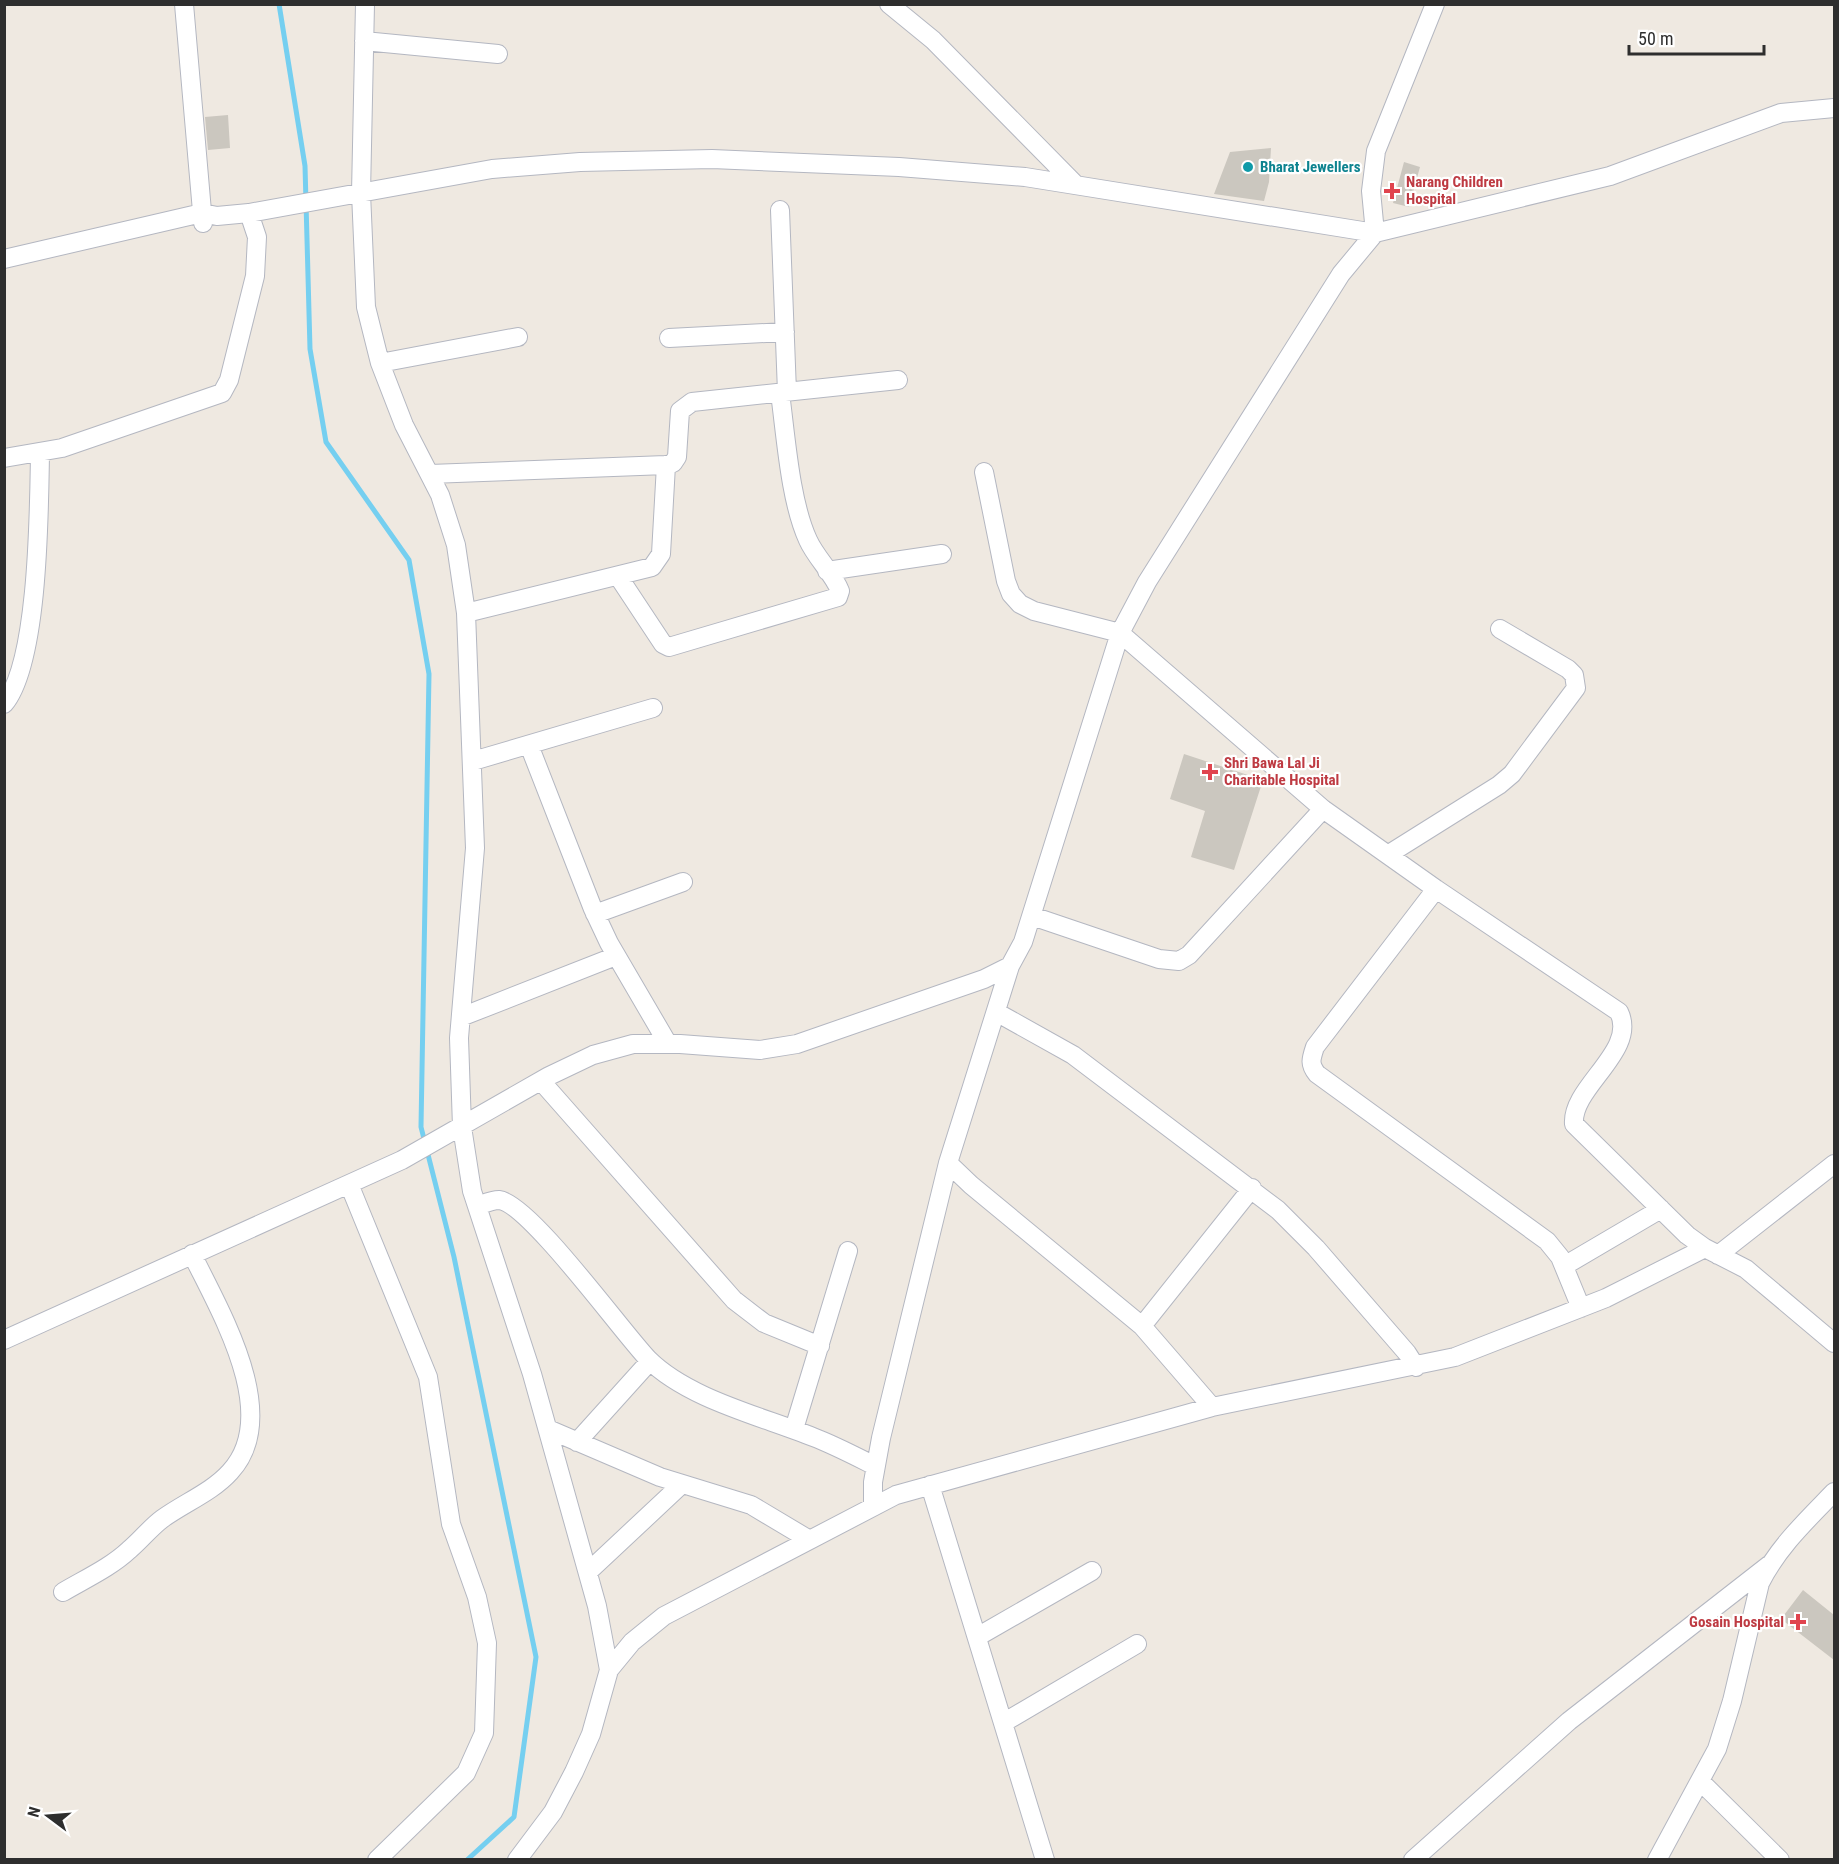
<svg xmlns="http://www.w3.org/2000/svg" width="1839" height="1864" viewBox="0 0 1839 1864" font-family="'Roboto Condensed',sans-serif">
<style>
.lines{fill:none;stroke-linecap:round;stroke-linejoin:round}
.stream{stroke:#75cff0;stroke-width:5}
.building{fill:#cbc7bf}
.minor-casing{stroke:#b4b7c1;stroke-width:20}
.minor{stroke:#fff;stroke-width:18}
.culture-dot{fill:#0f9aa8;stroke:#fff;stroke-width:2}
.health-dot{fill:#e0444e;stroke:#fff;stroke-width:2}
.labels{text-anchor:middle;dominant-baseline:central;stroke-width:4.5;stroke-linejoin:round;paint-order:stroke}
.culture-label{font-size:15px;font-weight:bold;fill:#0d838f;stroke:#fff;text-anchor:start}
.health-label{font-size:15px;font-weight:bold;fill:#be3a42;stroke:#fff;text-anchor:start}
</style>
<rect width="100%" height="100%" fill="#efe9e1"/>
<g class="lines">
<path class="stream" d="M279,4L305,166L310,349L326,442L409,560L429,674L421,1127L454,1257L536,1657L514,1817L467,1860"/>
</g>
<path class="building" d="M228,115L230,148L208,150L205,117Z
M1271,148L1269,182L1264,201L1214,194L1230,152Z
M1404,162L1420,167L1409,207L1393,203Z
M1184,754L1263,780L1234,870L1191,857L1205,811L1170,799Z
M1803,1590L1834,1615V1660L1781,1619Z"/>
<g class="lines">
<g class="minor-casing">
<path id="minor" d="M184,4L203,223
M365,4L361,193L366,307L380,363L404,425L440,495L456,545L466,613L475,848L459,1038L462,1127L472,1191L532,1374L597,1606L609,1670L591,1734L574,1772L553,1812L517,1860
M889,4L933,40L1074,183
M364,41L498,54
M780,210L787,392
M4,259L202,213L217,216L249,213L492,169L580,162L712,159L899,167L1025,177L1375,233L1371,191L1376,151L1435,4
M669,338L785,332
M380,363L518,337
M4,458L62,448L222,393L229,380L255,276L257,237L249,213
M984,472L1006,581L1011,594L1020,604L1034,611L1120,633L1323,809L1436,889L1619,1012C1638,1051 1571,1087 1574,1124L1687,1235L1705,1248L1746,1269L1834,1343
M430,474L666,465L673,463L677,457L680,411L692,402L898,380
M827,571L942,554
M618,576L663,644L669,647L838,597L840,591C833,573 816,558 808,540C790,501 786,437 780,393
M466,613L652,567L661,554L666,465
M4,704C39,663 39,508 40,453
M529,745L593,909L609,943L668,1044
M473,761L653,708
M1389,854L1499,785L1512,774L1576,688L1574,675L1568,669L1500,629
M1436,889L1315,1047C1311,1059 1309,1064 1317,1074L1547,1241L1560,1257L1581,1308
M595,914L683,882
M1032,916L1159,959L1179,961L1189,955L1323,809
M996,1012L1073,1055L1278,1210L1316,1248L1407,1353L1416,1367
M461,1017L616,956
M541,1081L734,1300L764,1323L820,1346
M948,1163L971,1185L1142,1326L1212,1407
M349,1184L428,1377L451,1524L477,1597L487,1643L484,1733L466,1773L377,1860
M477,1206C483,1204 492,1200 499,1200C529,1203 622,1332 648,1359C688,1399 761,1416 813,1437C834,1445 855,1456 875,1466
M1718,1255L1834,1164
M1564,1266L1661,1209
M1142,1326L1252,1188
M4,1340L402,1160L549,1076L593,1055L633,1044H680L760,1050L797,1044L984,979L1010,966L1023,942L1120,633L1147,582L1341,274L1375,233L1610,176L1781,113L1834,108
M548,1429L660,1477L751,1505L808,1539
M794,1429L848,1251
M577,1442L650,1361
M930,1485L1045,1860
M873,1506V1482L881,1438L948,1163L1010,966
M588,1572L682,1484
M63,1592C85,1579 111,1567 129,1550C141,1540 150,1528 162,1519C184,1503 212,1492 230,1472C283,1415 219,1310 192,1254
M977,1637L1092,1571
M609,1670L632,1642L664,1616L896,1495L1212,1407L1455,1357L1606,1298L1705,1248
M1003,1723L1137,1644
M1701,1782L1780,1860
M1413,1860L1569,1721L1769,1565
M1657,1860L1717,1749L1732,1701L1760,1583C1778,1547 1807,1520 1834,1492"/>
</g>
<use href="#minor" class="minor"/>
</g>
<circle class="culture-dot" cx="1248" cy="167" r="6"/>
<g class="health-dot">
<path d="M1389 182h6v6h6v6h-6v6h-6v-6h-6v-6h6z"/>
<path d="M1207 763h6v6h6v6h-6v6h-6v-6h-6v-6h6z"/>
<path d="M1795 1613h6v6h6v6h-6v6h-6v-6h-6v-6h6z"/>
</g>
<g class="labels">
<g class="culture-label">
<text x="1260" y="167">Bharat Jewellers</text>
</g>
<g class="health-label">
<text x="1406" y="182">Narang Children<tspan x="1406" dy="17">Hospital</tspan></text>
<text x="1224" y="763">Shri Bawa Lal Ji<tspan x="1224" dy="17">Charitable Hospital</tspan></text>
<text x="1784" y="1622" text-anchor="end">Gosain Hospital</text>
</g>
</g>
<rect width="1839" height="1864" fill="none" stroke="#2e2e2e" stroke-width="12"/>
<g transform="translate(48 1816) rotate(286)" stroke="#ffffff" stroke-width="4.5" paint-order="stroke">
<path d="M0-4.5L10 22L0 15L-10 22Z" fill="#2e2e2e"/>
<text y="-9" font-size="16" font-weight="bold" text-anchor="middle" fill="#2e2e2e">N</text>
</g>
<path d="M1629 45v9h135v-9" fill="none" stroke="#2e2e2e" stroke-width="3"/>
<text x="1638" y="45" font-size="18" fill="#2e2e2e" stroke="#ffffff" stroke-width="4.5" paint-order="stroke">50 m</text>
</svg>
